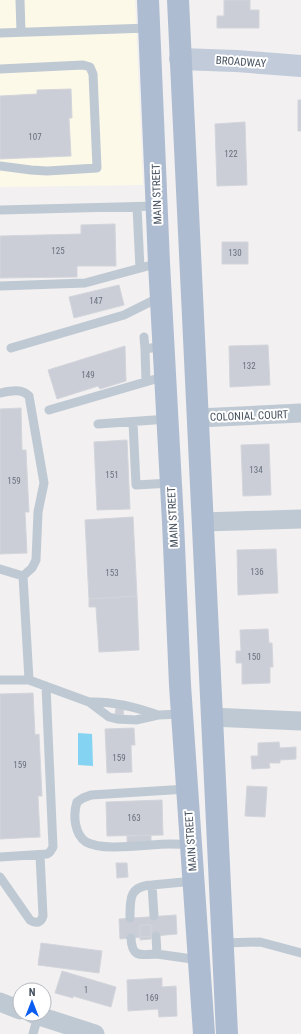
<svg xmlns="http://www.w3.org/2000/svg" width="301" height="1034" viewBox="0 0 301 1034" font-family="'Roboto Condensed',sans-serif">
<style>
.commercial{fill:#fdf9e8}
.water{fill:#85d3f3}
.building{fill:#cbced6;stroke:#d3d5dc}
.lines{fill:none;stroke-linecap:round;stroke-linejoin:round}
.service{stroke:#bfc9d3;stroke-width:9}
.minor{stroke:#bfc9d3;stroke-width:19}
.secondary{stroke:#c1cbda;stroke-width:22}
.primary{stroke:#adbcd1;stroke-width:22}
.labels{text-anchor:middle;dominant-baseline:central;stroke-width:4;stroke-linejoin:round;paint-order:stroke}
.number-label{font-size:9px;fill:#67707d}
.street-label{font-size:11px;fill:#46515f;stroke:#fff}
</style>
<rect width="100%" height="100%" fill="#f2f0f0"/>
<path class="commercial" d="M0,0H135L143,185L0,187Z"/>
<path class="water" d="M78,733L92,734L93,766L78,765Z"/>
<path class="building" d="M224,0H250V10H259V28H217V16H224Z
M71,89L72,118H69L71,156L0,159V96L37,94V90Z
M298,100H301V131H298Z
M245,122L247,185L217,186L215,124Z
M115,224L116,266H77V277L0,278V236L81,234V225Z
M222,242H248V264H222Z
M119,285L124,305L74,318L69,297Z
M268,345L270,385L230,387L229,346Z
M125,346L126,381L100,389L98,386L57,399L48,370Z
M21,408L22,450H26L29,512H25L27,553L0,554V409Z
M127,440L130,509L97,510L94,442Z
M269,444L271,495L243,496L241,445Z
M133,517L137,596L89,599L85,520Z
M276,549L278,593L238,595L237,550Z
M137,596L139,650L99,652L96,607H89V599Z
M268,629L269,643H272L273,667H270V683L242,684V663H236V651H241L240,630Z
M33,693L35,735L39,734L42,796H38L40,837L0,839V694Z
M116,708L124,709L123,715L115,714Z
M134,728L135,745H131L132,772L107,773L105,729Z
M279,742L280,748L296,747V759L280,760V763H269L270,768L252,769L251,756H258V743Z
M247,786L267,787L265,817L245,816Z
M162,800L163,835L107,836L106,802Z
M151,835V847L127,848V836Z
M116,863H127L128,877L117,878Z
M176,915L177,934L120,939L119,919Z
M140,925H151V939L140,940Z
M41,943L102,951L99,973L38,965Z
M62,971L116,987L111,1007L73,996V998L55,993Z
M162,978V987L176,986L177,1016L159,1017L158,1009L128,1011L127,980Z"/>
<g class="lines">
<path class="service" d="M20,0L21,32
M0,33L149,28
M0,69L83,65L90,67L93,74L97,168L47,171L31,170L0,166
M137,207L140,268
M0,210L157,206
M0,286L85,283L159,263
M144,337L145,349
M11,348L124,315L160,297
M146,382L145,349L164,346
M0,393C10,391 21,388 29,396L44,483L38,512L36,560L32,568L23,576
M49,410L166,376
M133,422L136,485L171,483
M98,424L168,419
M0,569L23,576L29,680
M0,680H29L89,702L109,717L117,719L136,720L158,715C136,707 114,701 89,702
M158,715L182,714
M187,789L91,795L83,798L77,802C73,814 74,834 86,842C104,852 148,844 170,844C177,844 184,844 191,845
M0,857L47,854L50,852L53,847L46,686
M0,877L30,920C36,924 41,923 43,916L40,855
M154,916L152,885L194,881
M130,918C130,899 129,886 152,885
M156,936L157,954L199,960
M131,938C132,958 140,955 157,954
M223,943L260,942L301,953
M33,1034L38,1016"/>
<path class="minor" d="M198,418L301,413
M203,522L301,519
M211,717L301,721
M0,1002L20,1010
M33,1014L95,1034"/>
<path class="secondary" d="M180,59L236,61L301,66"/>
<path class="primary" d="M148,0L159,263L173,522L180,685L204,1034
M178,0L227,1034"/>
</g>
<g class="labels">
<g class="number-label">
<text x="35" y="137">107</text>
<text x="231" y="154">122</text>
<text x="58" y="251">125</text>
<text x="235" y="253">130</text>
<text x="96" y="301">147</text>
<text x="249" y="366">132</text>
<text x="88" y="375">149</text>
<text x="256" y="470">134</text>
<text x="112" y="475">151</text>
<text x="14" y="481">159</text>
<text x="257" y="572">136</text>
<text x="112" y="573">153</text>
<text x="254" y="657">150</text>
<text x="119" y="758">159</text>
<text x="20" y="765">159</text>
<text x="134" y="818">163</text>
<text x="86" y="990">1</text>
<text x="152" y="998">169</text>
</g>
<g class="street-label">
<text transform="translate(241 62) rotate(4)">BROADWAY</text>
<text transform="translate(157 194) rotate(-92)">MAIN STREET</text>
<text transform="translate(249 416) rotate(-2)">COLONIAL COURT</text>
<text transform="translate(173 517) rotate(-93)">MAIN STREET</text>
<text transform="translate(191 841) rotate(-94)">MAIN STREET</text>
</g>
</g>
<g transform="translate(32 1002)"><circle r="19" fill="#ffffff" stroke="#b5b9bf"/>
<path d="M0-3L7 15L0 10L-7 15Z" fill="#0b5df1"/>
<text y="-6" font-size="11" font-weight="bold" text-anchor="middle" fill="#46515f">N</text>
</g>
</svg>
